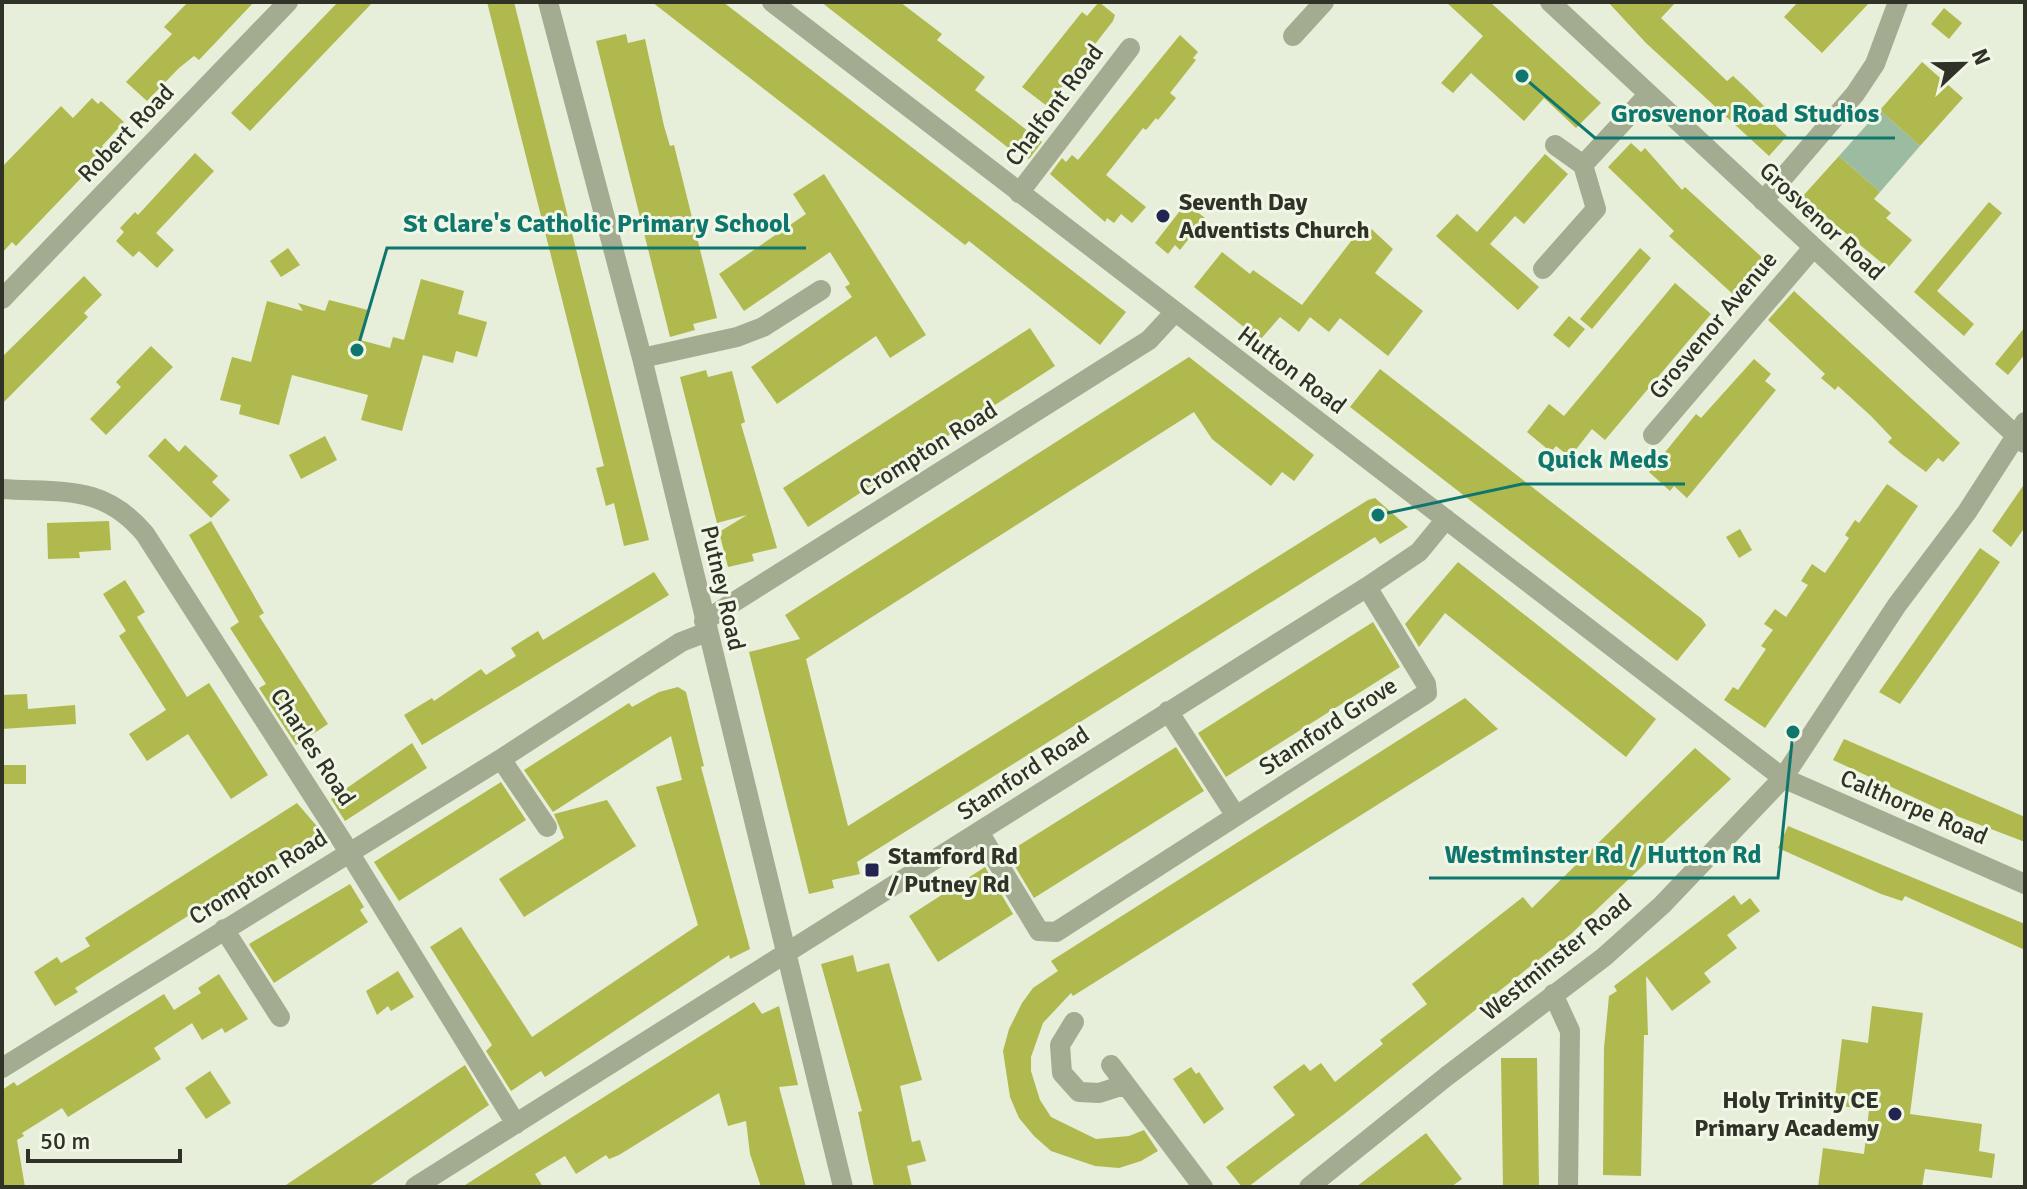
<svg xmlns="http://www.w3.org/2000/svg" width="2027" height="1189" viewBox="0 0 2027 1189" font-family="Signika,sans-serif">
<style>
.green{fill:#9cbca2}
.building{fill:#afb94d}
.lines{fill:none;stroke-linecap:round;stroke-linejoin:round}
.minor{stroke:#a3ab90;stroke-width:20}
.poi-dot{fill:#21254f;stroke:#f0f7e6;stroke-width:3}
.labels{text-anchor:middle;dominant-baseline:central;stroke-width:6;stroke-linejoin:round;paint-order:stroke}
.street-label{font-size:24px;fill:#303227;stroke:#f0f7e6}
.poi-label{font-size:24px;font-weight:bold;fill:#303227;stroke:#f0f7e6;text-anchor:start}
.leader{fill:none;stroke:#0f766e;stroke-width:3}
.callout-dot{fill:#0f766e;stroke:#f0f7e6;stroke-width:3}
.callout-label{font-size:26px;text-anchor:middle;font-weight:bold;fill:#0f766e;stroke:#f0f7e6;stroke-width:6;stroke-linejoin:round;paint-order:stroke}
</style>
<rect width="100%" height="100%" fill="#e7eeda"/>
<path class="green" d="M1880,110L1920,146L1880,192L1839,156Z"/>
<path class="building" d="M188,2H254L199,60L194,56L179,68L147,101L126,82L172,34L164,27Z
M338,2H373L250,131L231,113Z
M487,2H514L649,540L624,546L614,503L606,506L596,468L604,466Z
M652,2H723L1126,312L1100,345L969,241L965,245Z
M821,2H900L942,34L937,40L985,77L975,90L1042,142L1029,159L1018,150L1015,153Z
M1099,2L1115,15L1113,21L1047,106L1022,87L1082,12L1087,16Z
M1446,2H1490L1601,103L1576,128L1544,98L1524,121L1471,73L1453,93L1441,83L1483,36Z
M1608,2H1676L1661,18L1727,81L1733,76L1746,88L1776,118L1772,122L1787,136L1769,156L1646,43Z
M1798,2H1870L1822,53L1784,17Z
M1944,8L1962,23L1949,39L1931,24Z
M626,34L628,43L645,39L664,126L670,146L674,145L717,318L693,324L695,330L670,337L596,41Z
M1180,35L1198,52L1193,58L1196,60L1170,93L1176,98L1158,120L1156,118L1146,130L1143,128L1106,175L1146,207L1132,223L1121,214L1114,223L1107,218L1105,222L1050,174L1062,158L1066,162L1072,155L1078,160Z
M1922,62L1963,98L1920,146L1880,110Z
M92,98L98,104L101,101L124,122L102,146L107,151L16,246L12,242L2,253V167L61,106L73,118Z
M1631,143L1641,152L1645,148L1682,190L1685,187L1767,262L1735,296L1669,236L1674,231L1608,167Z
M195,153L214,171L156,233L174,250L157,268L139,251L133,257L116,241L124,232L120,228L135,212L138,215Z
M1545,154L1568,174L1524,224L1515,216L1490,244L1539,287L1518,310L1436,236L1457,214L1477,232Z
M1839,156L1880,192L1874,199L1891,213L1886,218L1912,240L1888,268L1802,197Z
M824,174L926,335L890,358L876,336L777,404L751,367L852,297L845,287L850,284L830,252L744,311L719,274L806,214L793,194Z
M1989,202L2002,213L1937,291L1974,324L1964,336L1914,292Z
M1186,203L1205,218L1180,250L1175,245L1168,254L1155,243Z
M1365,223L1393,249L1375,273L1423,311L1388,356L1340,318L1329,332L1310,317L1299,332L1280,317L1260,340L1194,287L1222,252L1250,274L1253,270L1302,305Z
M288,248L300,265L281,277L270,261Z
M1640,248L1651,258L1592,329L1580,319Z
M84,276L102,295L84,313L88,317L2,404V357Z
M421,279L464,291L458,314L487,322L477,357L456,351L453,363L423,355L402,431L361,420L368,395L292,375L279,425L239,414L241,405L220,400L232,357L251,362L267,301L303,311L298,303L325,311L329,300L368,310L360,340L390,348L393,337L404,340Z
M1675,283L1711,314L1605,440L1592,429L1570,457L1556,446L1551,452L1527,432L1549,404L1564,416Z
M1794,291L1960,443L1943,462L1938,458L1926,472L1903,455L1888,442L1892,438L1871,416L1838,386L1835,390L1821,378L1825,374L1768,320Z
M1569,316L1585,329L1569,348L1553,335Z
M2025,327V354L2008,375L1995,364Z
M1030,328L1055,366L808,527L783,488Z
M151,346L173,367L106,435L90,419L121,387L116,382Z
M1189,357L1314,455L1294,481L1282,472L1271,486L1212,439L1194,412L806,659L848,826L1368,500L1375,498L1408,527L1380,544L1375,537L857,862L860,874L832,880L834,888L809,894L749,652L800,639L785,615Z
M1754,359L1771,374L1765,381L1776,390L1687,498L1674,486L1670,491L1649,472L1696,414L1701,418Z
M1380,369L1702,619L1706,625L1677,661L1350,407Z
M706,370L708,377L732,371L745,422L741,424L777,548L752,554L754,561L728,567L719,532L747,515L717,523L680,377Z
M325,436L337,460L301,479L289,455Z
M165,438L179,452L185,445L218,476L212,482L230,500L211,518L148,456Z
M2025,483V527L2011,547L1992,531Z
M1887,484L1918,506L1765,728L1724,700L1733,687L1738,690L1766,649L1761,646L1773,630L1764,624L1775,609L1786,617L1808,585L1801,581L1812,564L1825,573L1849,538L1845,535L1855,520L1859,523Z
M109,521L111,550L79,552L80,558L48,559L47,523Z
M211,521L264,613L259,616L328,724L296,745L259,688L266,684L230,628L239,622L189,535Z
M1740,529L1752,550L1739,558L1726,537Z
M1980,548L2000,562L1976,597L1900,704L1879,692Z
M1458,562L1656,719L1626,757L1445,613L1419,647L1405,624Z
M654,572L669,595L422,745L404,715L432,698L434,701L481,669L486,675L516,656L511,648L538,631L543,640Z
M125,580L145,612L137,617L187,697L209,683L268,775L231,799L188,734L147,761L129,734L166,710L119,636L126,631L103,594Z
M1373,622L1400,667L1226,777L1198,733Z
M678,687L686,692L704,766L701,767L750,949L730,959L729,955L545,1077L541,1071L511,1091L486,1051L492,1045L430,947L461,927L532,1037L698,925L656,787L682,780L671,736L553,812L524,770L629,703L632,707L659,692Z
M27,694L28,709L75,705L76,724L2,729V695Z
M1465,698L1498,729L1073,996L1071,993L1043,1023L1031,1057V1071L1040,1100L1051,1117L1096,1139L1129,1136L1144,1130L1158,1151L1141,1161L1119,1168L1095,1166L1051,1151L1034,1136L1019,1118L1010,1097L1003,1051L1009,1029L1022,1003L1033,988L1058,971L1051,961Z
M1844,739L2025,817V842L1941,810L1833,760Z
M412,743L427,768L345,821L331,799Z
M1176,747L1204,791L1034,898L1007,853Z
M1695,748L1731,779L1650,855L1652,857L1571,934L1343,1115L1248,1187H1242L1226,1167L1295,1115L1273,1087L1304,1064L1310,1071L1321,1063L1335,1082L1383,1044L1380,1040L1427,1004L1412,984L1523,897L1532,908Z
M2,765H26V784H2Z
M501,782L526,820L399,901L374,862Z
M607,800L636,846L524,917L499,879L564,838L554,814Z
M297,803L321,831L75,988L78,992L55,1006L34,972L57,957L61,963L90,946L85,938Z
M1788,826L2025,924V950L1905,896L1902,901L1881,894L1778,848Z
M985,867L1013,914L938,962L909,916Z
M350,884L364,907L360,910L368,922L274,983L249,944Z
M1734,895L1741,905L1750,898L1760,911L1727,935L1737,948L1704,973L1711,982L1672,1011L1646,976L1648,1035H1644L1641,1176L1603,1175L1604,1048L1609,996L1617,991L1614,986Z
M853,955L857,972L889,963L922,1080L900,1086L912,1142L920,1140L926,1161L907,1166L912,1187H874L858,1112L862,1111L821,964Z
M398,971L414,997L391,1011L388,1006L377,1015L366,991Z
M219,974L248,1019L225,1033L222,1028L202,1040L192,1023L154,1048L161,1059L68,1117L62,1108L22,1133L24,1136L17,1140L25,1187H2V1090L14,1082L17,1086L164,994L174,1010L201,993L198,988Z
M754,1002L762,1014L779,1006L798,1085L779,1087L806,1187H761L750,1154L746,1121L728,1126L719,1093L619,1155L609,1159L606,1155L576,1174L565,1156L535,1174L543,1187H462Z
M1872,1006L1923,1013L1910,1114L1982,1124L1979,1151L1995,1154L1992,1178L1925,1169L1922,1187H1818L1823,1148L1864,1154L1869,1110L1834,1105L1842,1039L1868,1043Z
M1501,1058H1537L1539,1187H1503Z
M465,1065L489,1105L368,1187H283Z
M1191,1067L1196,1074L1199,1072L1224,1109L1204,1124L1173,1079Z
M210,1071L231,1103L206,1119L185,1088Z
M1426,1133L1462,1179L1451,1187H1356Z"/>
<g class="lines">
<path class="minor" d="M548,2L642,358L843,1187
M772,2L1783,778L2025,884
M1550,2L2024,443
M1293,36L1324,2
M1583,165L1647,96
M1019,193L1130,48
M1763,201L1855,94L1875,64L1898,2
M1543,269L1596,209L1583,165L1555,145
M2,299L288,2
M642,358L737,337L763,327L821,290
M1653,435L1812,249
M2,489C63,493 103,484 145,534L344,844L516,1124
M704,621L1149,340L1174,313
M1168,711L1236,816
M501,759L547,827
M979,832L1039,931L1056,932L1427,693L1426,684L1367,587
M224,929L280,1017
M1553,994L1570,1031L1568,1187
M1074,1022L1060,1045L1062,1073L1079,1092L1099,1093L1124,1085
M1111,1065L1203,1187
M2,1068L501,759L681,642L707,632
M415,1187L1367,587L1419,552L1446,519
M1309,1187L1447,1076L1604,957L1662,905L1783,778L1897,605L1967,512L2025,422"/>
</g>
<g class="poi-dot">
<circle cx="1163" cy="216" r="8"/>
<rect x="864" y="862" width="16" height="16" rx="4"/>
<circle cx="1895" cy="1114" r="8"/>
</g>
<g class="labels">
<g class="street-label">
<text transform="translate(1054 105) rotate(-53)">Chalfont Road</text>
<text transform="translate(126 133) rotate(-46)">Robert Road</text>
<text transform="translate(1822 221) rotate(43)">Grosvenor Road</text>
<text transform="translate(1713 325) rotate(-50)">Grosvenor Avenue</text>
<text transform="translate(1292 370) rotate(37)">Hutton Road</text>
<text transform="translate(928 449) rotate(-32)">Crompton Road</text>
<text transform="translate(723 588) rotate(77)">Putney Road</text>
<text transform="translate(1328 726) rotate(-33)">Stamford Grove</text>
<text transform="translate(313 747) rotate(57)">Charles Road</text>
<text transform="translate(1023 773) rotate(-33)">Stamford Road</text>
<text transform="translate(1914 807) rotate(23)">Calthorpe Road</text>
<text transform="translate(258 877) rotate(-32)">Crompton Road</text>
<text transform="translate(1556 957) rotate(-39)">Westminster Road</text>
</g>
<g class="poi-label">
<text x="1179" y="202">Seventh Day<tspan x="1179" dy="28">Adventists Church</tspan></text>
<text x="888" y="856">Stamford Rd<tspan x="888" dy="28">/ Putney Rd</tspan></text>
<text x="1879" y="1100" text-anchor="end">Holy Trinity CE<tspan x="1879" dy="28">Primary Academy</tspan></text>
</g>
</g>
<path class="leader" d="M1522 76L1595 138H1895M357 350L387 248H806M1378 515L1522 484H1685M1793 732L1778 878H1429"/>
<g class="callout-dot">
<circle cx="1522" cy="76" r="8"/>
<circle cx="357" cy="350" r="8"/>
<circle cx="1378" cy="515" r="8"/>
<circle cx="1793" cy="732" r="8"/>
</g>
<g class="callout-label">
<text x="1745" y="122">Grosvenor Road Studios</text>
<text x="597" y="232">St Clare's Catholic Primary School</text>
<text x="1603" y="468">Quick Meds</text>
<text x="1603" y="863">Westminster Rd / Hutton Rd</text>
</g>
<rect width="2027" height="1189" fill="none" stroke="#303227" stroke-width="8"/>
<g transform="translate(1963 64) rotate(68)" stroke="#f0f7e6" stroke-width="6" paint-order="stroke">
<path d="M0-6L14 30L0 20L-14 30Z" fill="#303227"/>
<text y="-12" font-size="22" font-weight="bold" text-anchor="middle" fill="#303227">N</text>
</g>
<path d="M28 1149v12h152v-12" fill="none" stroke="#303227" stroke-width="4"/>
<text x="40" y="1149" font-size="24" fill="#303227" stroke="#f0f7e6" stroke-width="6" paint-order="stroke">50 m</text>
</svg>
